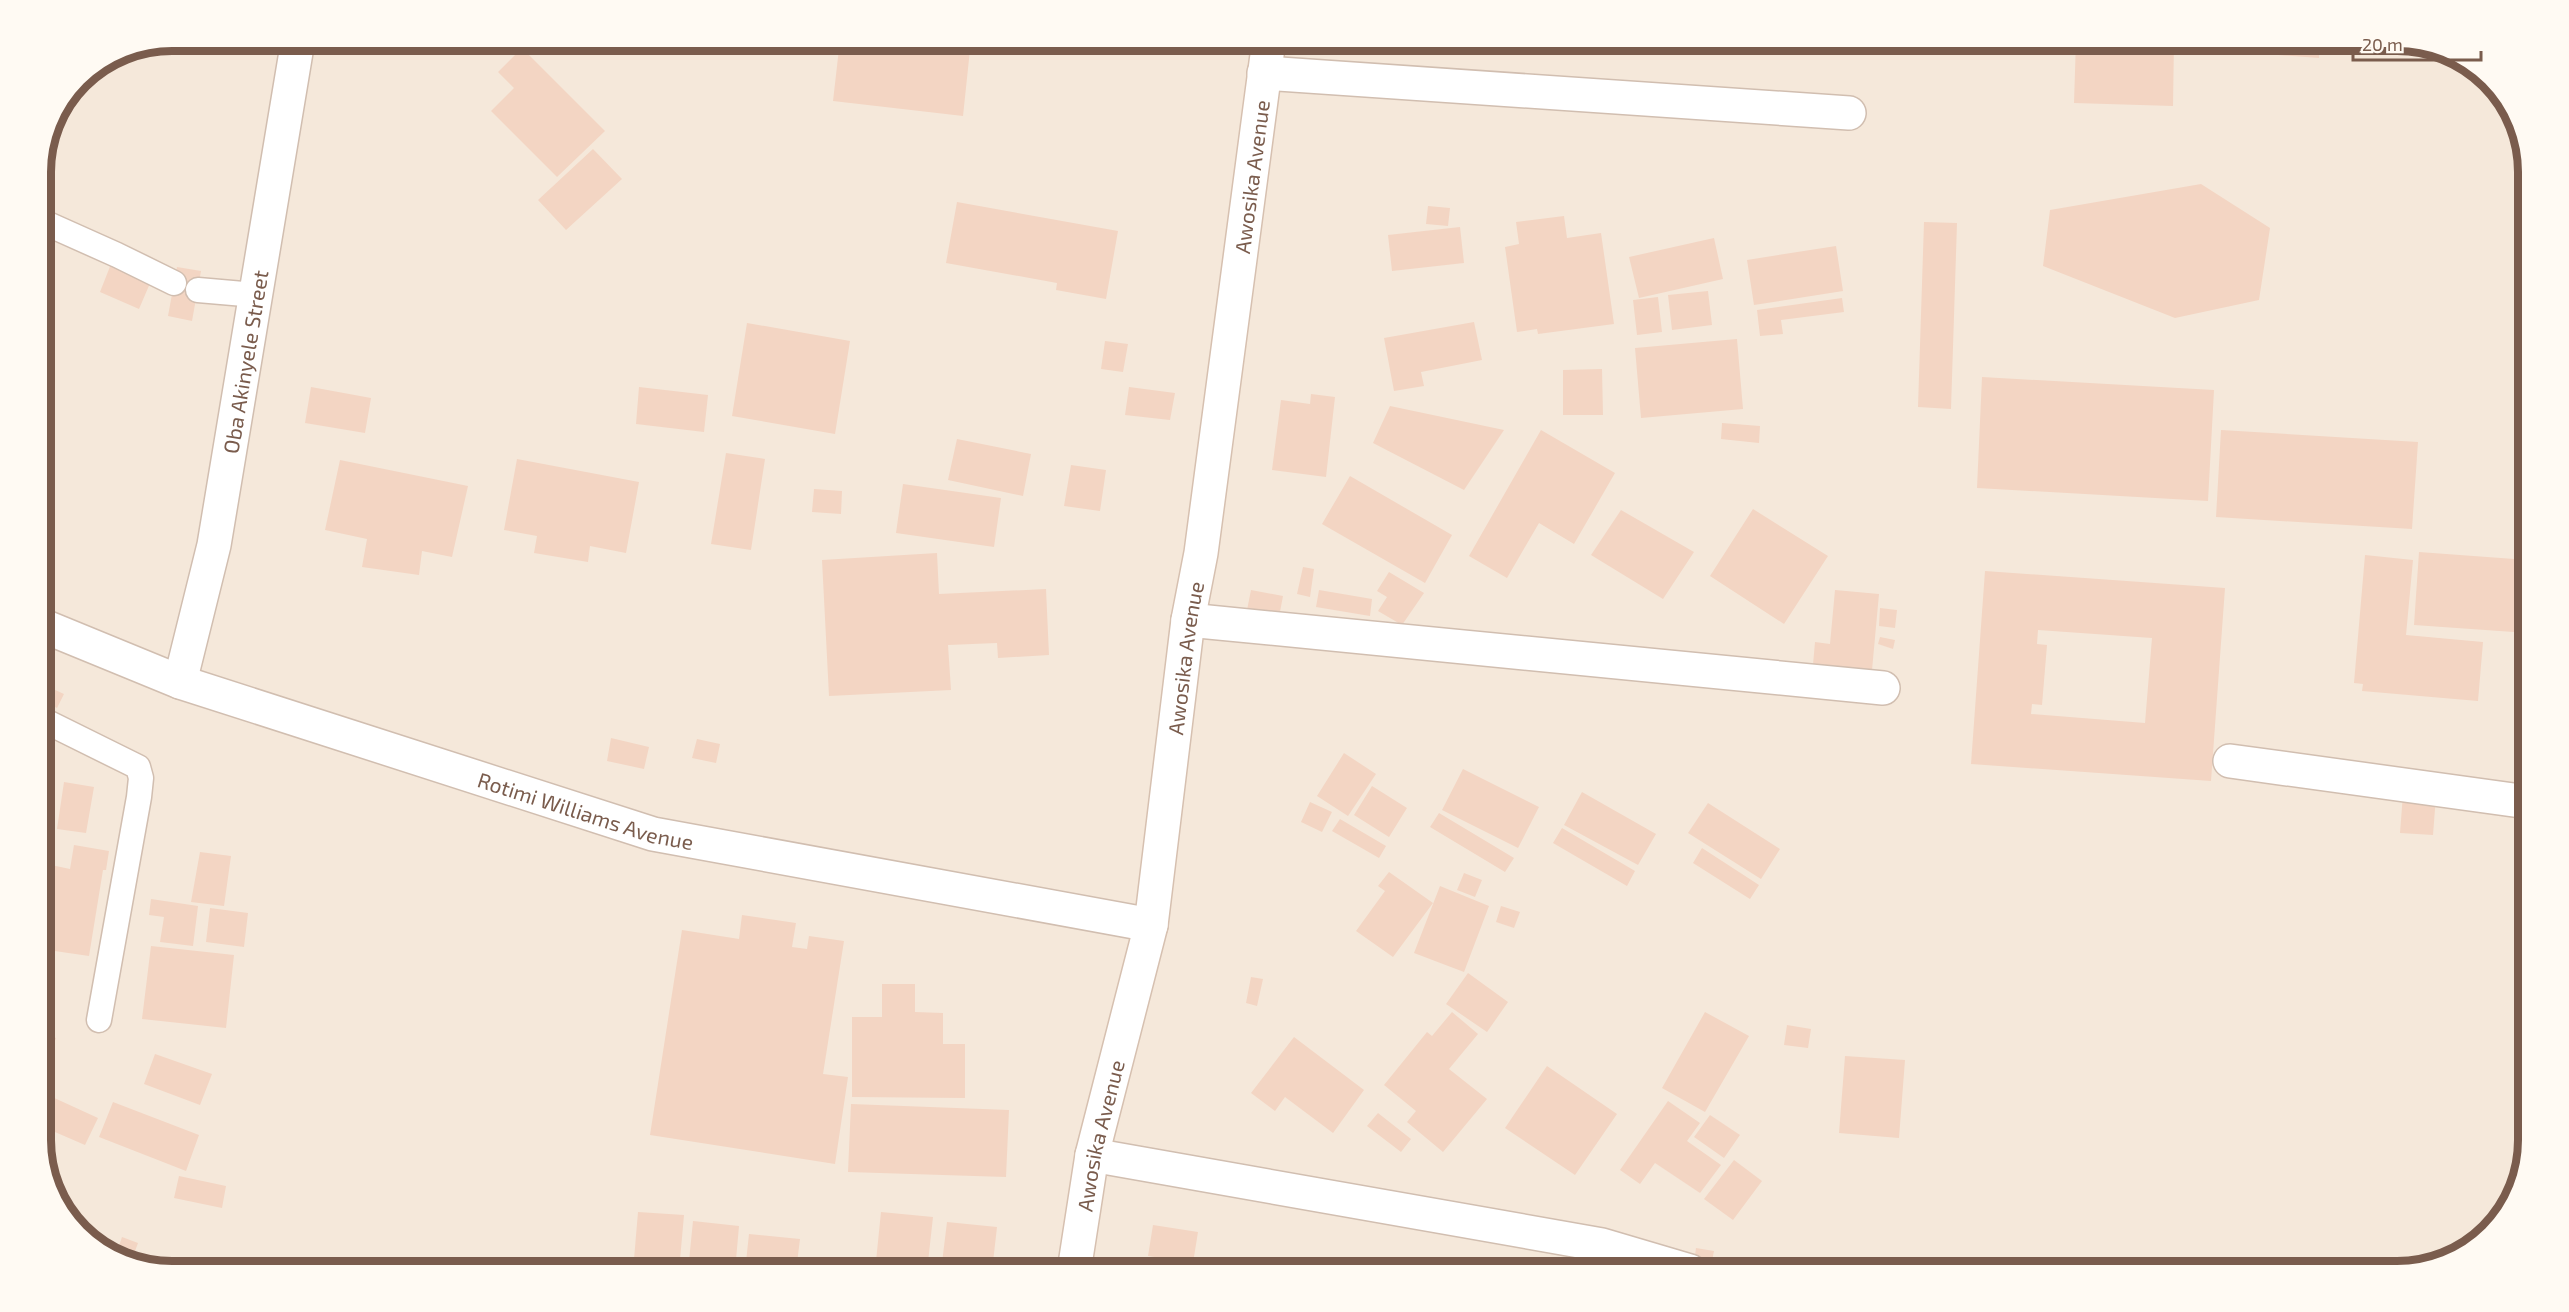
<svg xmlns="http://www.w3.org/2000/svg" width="2569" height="1312" viewBox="0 0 2569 1312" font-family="'Exo 2',sans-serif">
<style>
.residential{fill:#f5e8da}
.building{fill:#f3d5c3;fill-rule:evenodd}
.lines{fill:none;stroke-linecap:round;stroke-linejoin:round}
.lane-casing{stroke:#d1beb0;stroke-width:27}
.street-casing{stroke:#d1beb0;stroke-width:36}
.secondary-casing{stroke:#d6c0b0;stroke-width:36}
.lane{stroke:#fff;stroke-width:24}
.street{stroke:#fff;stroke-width:33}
.secondary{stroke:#fff;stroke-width:33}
.labels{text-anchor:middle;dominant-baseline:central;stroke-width:5;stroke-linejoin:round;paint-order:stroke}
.street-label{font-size:21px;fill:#7a5c4d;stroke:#fffaf3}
.rim{fill:none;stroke:#7a5c4d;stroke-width:8}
</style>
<rect width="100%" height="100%" fill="#fdf6ec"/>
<path class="residential" d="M172,40H2397L2455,54L2507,99L2528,164V1140L2515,1198L2470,1250L2397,1271H172L114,1258L62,1213L41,1149V164L51,121L79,79L122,50Z"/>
<path class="building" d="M716,40H754L753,46L716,43Z
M840,40H971L963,116L833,101Z
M1569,40H1606V42L1569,46Z
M1720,40H1857V48L1721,55Z
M1925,40H2006L2005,54L1925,47Z
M2076,40L2174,41L2173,106L2074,103Z
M2185,40H2397L2440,51L2320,44L2319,58L2185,48Z
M522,48L605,131L557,177L491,111L514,88L498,72Z
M593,149L622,179L566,230L538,200Z
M2201,184L2270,228L2259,300L2175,318L2043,266L2050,210Z
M957,202L1118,231L1106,299L1056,290L1057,283L946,263Z
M1428,206L1450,208L1448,226L1426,224Z
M1564,216L1567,238L1601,233L1614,324L1538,334L1537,329L1517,332L1505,247L1519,244L1516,222Z
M1924,222L1957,223L1951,409L1918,407Z
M1460,227L1464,263L1392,271L1388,235Z
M1714,238L1723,279L1639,298L1629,257Z
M1836,246L1843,291L1754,305L1747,260Z
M111,264L151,281L139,309L100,292Z
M177,267L201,271L192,321L168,316Z
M1708,291L1712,325L1672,330L1668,295Z
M1658,297L1662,332L1637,335L1633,300Z
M1842,298L1844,312L1781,320L1783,334L1760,336L1757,310Z
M1474,322L1482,360L1421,372L1424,386L1394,391L1384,338Z
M747,323L850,341L835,434L732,416Z
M1737,339L1743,409L1641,418L1635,348Z
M1105,341L1128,344L1123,372L1101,369Z
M1602,369L1603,415H1563V370Z
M1982,377L2214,390L2208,501L1977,488Z
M311,387L371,398L365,433L305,423Z
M639,387L708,395L704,432L636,424Z
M1129,387L1175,393L1170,420L1125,415Z
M1311,394L1335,397L1326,477L1272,470L1281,400L1310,404Z
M1390,406L1504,430L1464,490L1373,443Z
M1722,423L1760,426L1759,443L1721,439Z
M1541,430L1615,473L1574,544L1539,523L1507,578L1469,556Z
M2221,430L2418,442L2412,529L2216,517Z
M957,439L1031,454L1023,496L948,480Z
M726,453L765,459L751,550L711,544Z
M517,459L639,482L626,553L590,546L588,562L534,553L537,536L504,530Z
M340,460L468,486L452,557L422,551L419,575L362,567L367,539L325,530Z
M1071,465L1106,470L1100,511L1064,506Z
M1350,476L1452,535L1425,583L1322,524Z
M903,484L1001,498L994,547L896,533Z
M814,489L842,491L841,514L812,512Z
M1753,509L1828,556L1784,624L1710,576Z
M1621,510L1694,552L1663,599L1591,555Z
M2419,552L2528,560V633L2414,625Z
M937,553L939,594L1046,589L1049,655L998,658L997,643L948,645L951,690L829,696L822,560Z
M2365,555L2413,560L2406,635L2483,642L2478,701L2362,691L2363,684L2354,683Z
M1303,567L1314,569L1310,597L1297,594Z
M1985,571L2225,588L2211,781L1971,764ZM2038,630L2152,638L2145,723L2031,714L2032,704L2042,705L2047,645L2037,644Z
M1389,572L1424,593L1402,625L1378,611L1387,597L1377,591Z
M1251,590L1283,596L1279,617L1247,610Z
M1319,590L1372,599L1370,616L1316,607Z
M1835,590L1879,594L1871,681L1812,676L1815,642L1830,644Z
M1880,608L1897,610L1895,628L1879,626Z
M1880,637L1895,640L1893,649L1878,644Z
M42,684L64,694L57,708L41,700Z
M611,738L649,747L644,769L607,761Z
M697,739L720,744L716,763L692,758Z
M1344,753L1376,774L1348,816L1317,796Z
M1463,769L1539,807L1518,848L1442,810Z
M64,782L94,787L86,833L57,829Z
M1372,786L1407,808L1389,837L1354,815Z
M1582,792L1656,834L1638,865L1564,825Z
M2403,794L2436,796L2433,835L2400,833Z
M1310,802L1332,812L1322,832L1301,822Z
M1708,803L1780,849L1761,879L1688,833Z
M1439,813L1514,858L1505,872L1430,827Z
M1340,819L1386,846L1379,858L1332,831Z
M1562,828L1635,871L1627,886L1553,843Z
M41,836L55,838L51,865L70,869L74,845L109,851L106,870H103L89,956L41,949Z
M1702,848L1759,885L1750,899L1693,863Z
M200,852L231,856L224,906L191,902Z
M1389,872L1433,903L1393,957L1356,931L1385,891L1378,886Z
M1464,873L1482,880L1475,897L1457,890Z
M1440,886L1489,906L1464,972L1414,953Z
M151,899L198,906L193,946L160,942L164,917L149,915Z
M1501,906L1520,912L1514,928L1496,922Z
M210,908L248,913L244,947L206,942Z
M742,915L796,923L792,947L807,949L809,936L844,941L823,1074L848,1077L835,1164L650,1135L682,930L739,939Z
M151,946L234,955L226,1028L142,1019Z
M1468,973L1508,1002L1487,1032L1446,1004Z
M1251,977L1263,979L1257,1006L1246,1003Z
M882,984H915V1012L943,1013V1044H965V1098L852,1097V1017H882Z
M1452,1012L1478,1034L1449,1069L1487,1099L1443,1152L1407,1122L1416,1111L1384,1085L1427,1032L1432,1036Z
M1705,1012L1749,1036L1705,1112L1662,1088Z
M1787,1025L1811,1029L1808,1048L1784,1045Z
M41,1032L56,1038L41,1075Z
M1294,1037L1364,1090L1333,1133L1285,1097L1275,1111L1251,1093Z
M155,1054L212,1074L200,1105L144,1084Z
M1845,1056L1905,1060L1899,1138L1839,1133Z
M1547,1066L1617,1114L1575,1175L1505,1128Z
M50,1096L98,1118L85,1145L41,1126V1115Z
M1668,1101L1700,1123L1687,1141L1721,1165L1700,1193L1655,1163L1640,1184L1620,1170Z
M113,1102L199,1135L186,1171L99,1137Z
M851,1104L1009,1110L1006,1177L848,1172Z
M1378,1113L1411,1139L1401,1152L1367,1126Z
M1710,1115L1740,1135L1724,1158L1694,1137Z
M1734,1160L1762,1181L1733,1220L1704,1199Z
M179,1176L226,1186L222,1208L174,1198Z
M638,1212L684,1215L679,1271H633Z
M881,1212L933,1217L927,1271H875Z
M693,1221L739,1226L735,1271H688Z
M947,1222L997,1227L992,1271H941Z
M1153,1225L1198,1232L1193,1263L1148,1256Z
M749,1234L800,1239L796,1271H745Z
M122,1237L138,1243L131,1262L115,1258Z
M1696,1248L1714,1251L1710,1271L1693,1270Z"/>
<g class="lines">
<g class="lane-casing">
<path id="lane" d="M41,221L117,255L174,283
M198,290L256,295
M41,719L138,767L141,778L139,797L99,1020"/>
</g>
<g class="street-casing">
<g id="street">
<path d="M1264,73L1849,113"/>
<path d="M1188,620L1883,688"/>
<path id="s1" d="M41,625L180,682L653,834L1151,925"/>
<path id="s2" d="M180,682L214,545L298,40"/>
<path d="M2230,761L2528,802"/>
<path d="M1092,1155L1602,1245L1690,1271"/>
</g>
</g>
<g class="secondary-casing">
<g id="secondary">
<path id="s3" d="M1074,1271L1092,1155L1151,925L1188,620L1201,553L1269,40"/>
</g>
</g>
<use href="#lane" class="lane"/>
<use href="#street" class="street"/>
<use href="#secondary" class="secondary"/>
</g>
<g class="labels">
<g class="street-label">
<text stroke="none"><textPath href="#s3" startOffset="1110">Awosika Avenue</textPath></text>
<text stroke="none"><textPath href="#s2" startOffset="327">Oba Akinyele Street</textPath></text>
<text stroke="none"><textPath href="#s3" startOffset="624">Awosika Avenue</textPath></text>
<text stroke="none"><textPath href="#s1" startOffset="576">Rotimi Williams Avenue</textPath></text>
<text stroke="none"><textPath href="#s3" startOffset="138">Awosika Avenue</textPath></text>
</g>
</g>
<path d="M0 0H2569V1312H0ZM172 51H2397A121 121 0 0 1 2518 172V1140A121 121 0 0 1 2397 1261H172A121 121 0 0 1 51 1140V172A121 121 0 0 1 172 51Z" fill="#fffaf3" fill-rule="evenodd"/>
<path class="rim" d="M172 51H2397A121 121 0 0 1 2518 172V1140A121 121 0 0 1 2397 1261H172A121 121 0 0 1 51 1140V172A121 121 0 0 1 172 51Z"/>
<path d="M2353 51v9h128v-9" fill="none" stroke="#7a5c4d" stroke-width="3"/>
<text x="2362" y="51" font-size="18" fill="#7a5c4d" stroke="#fffaf3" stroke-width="4.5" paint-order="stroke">20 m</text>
</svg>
